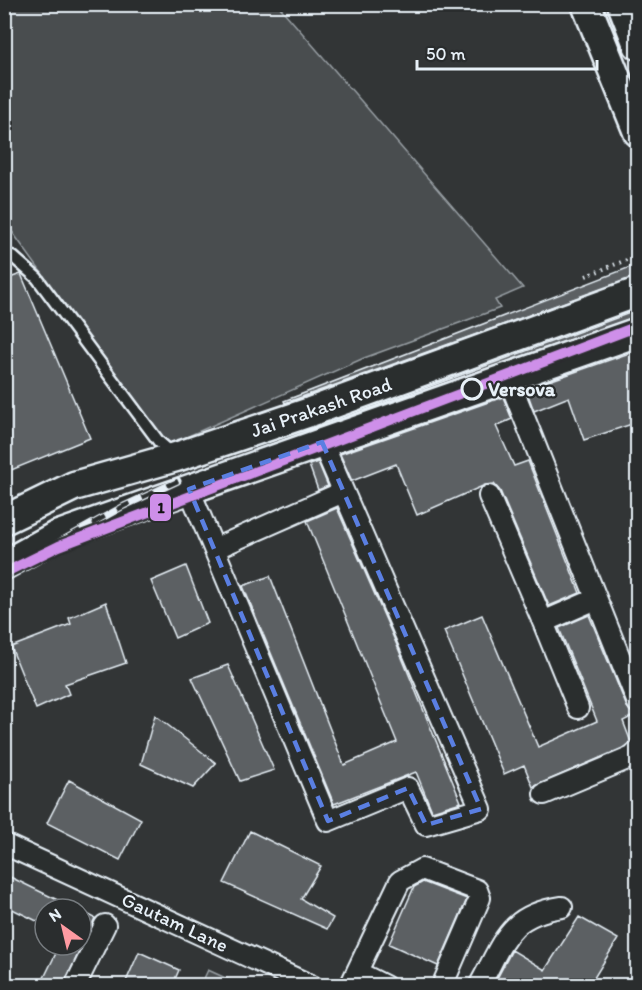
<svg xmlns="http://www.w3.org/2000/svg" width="642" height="990" viewBox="0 0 642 990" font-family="Itim,sans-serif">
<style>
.green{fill:#494d4f;stroke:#989fa4;stroke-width:1.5}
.building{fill:#5c6063;stroke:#e8f1f8;stroke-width:1.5}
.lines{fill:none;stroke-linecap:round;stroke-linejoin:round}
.lane-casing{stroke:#e8f1f8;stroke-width:15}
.street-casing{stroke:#e8f1f8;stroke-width:24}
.secondary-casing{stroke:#e8f1f8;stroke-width:33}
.path{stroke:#e8f1f8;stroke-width:4;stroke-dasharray:1.5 4.5;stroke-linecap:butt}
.lane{stroke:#2a2d2e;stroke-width:10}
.street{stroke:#2a2d2e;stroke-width:20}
.secondary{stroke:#2a2d2e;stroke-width:28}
.rail-casing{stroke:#e8f1f8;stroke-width:7}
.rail{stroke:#2a2d2e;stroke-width:4.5;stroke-dasharray:14;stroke-linecap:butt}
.metro-1-casing{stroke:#2a2d2e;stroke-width:15}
.metro-1{stroke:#ce8fe9;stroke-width:10}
.marked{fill:none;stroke:#5a7fe2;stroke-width:4.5;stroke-dasharray:12 8;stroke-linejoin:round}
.stop-dot{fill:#2a2d2e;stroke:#e8f1f8;stroke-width:3}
.labels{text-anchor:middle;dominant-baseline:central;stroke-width:4.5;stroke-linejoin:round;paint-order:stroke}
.stop-label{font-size:20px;font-weight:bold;fill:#e8f1f8;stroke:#2a2d2e;text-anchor:start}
.street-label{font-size:20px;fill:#e8f1f8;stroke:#2a2d2e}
.line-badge{stroke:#2a2d2e;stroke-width:2}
.pale-badge-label{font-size:16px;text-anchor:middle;font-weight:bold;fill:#111}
</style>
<rect width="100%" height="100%" fill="#323536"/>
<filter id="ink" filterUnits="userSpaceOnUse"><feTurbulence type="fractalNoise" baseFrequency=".0167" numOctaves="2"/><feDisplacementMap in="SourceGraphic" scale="12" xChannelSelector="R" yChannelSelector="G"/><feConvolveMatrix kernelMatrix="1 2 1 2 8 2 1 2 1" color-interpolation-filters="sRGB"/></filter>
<g filter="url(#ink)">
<path class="green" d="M5,5H278L523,288L495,300L500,308L364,358L166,446L8,226L5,227Z
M208,970L241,985H201Z"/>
<path class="building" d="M638,264V276L285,403L284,401Z
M21,274L90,438L4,473V280Z
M638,310V316L316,428Z
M638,350V422L584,440L569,397L534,411L526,389Z
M503,397L512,419L496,426L514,466L528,461L580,593L549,606L500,491L494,484L485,485L417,515L396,464L352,481L340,454Z
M318,462L328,486L318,490L309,465Z
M337,508L396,643L461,802L432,811L416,772L334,804L243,586L270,576L344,765L397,742L307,521Z
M186,566L208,623L175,638L151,581Z
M106,602L126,663L65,684L69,694L36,709L11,647L71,624L69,618Z
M482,615L538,747L597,721L559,628L589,615L627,707L635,715L623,721L631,742L625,747L533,787L524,765L504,774L444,631Z
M228,665L274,770L240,781L192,678Z
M155,715L216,763L193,788L141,764Z
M69,780L141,819L120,860L47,823Z
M250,831L321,866L301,899L333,918L327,929L224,883Z
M4,874L76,909H45V925L4,905Z
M423,882L467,899L438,966L389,944L414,887Z
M81,911L95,918L63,986H40L60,945H81Z
M579,917L618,939L589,986H493L512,950L545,970Z
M139,952L179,970L172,986H124Z"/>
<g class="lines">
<g class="lane-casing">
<path id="lane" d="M4,257L12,256L37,278L159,442L173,454"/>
</g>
<g class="street-casing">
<path id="street" d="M508,377L638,703
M189,489L328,821L408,788L426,825L481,809L322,442
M489,496L543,622
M214,549L343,492
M578,708L543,622L596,599
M544,794L632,757L638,751
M4,844L312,986
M357,972L385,986
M75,986L105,925
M350,986L400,881L422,869L477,890L480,898L442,986
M479,986C504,942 507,915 562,907"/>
</g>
<g class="secondary-casing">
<path id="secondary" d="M586,4L638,132
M622,4L638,45
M4,520L74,486L176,457L310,412L638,292
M4,565L56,536L638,332"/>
</g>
<path class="path" d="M586,276L634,257"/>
<use href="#lane" class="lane"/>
<use href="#street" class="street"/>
<use href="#secondary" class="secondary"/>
<g class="rail-casing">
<path id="rail" d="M19,564L124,506L178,481"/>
</g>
<use href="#rail" class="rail"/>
<g class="metro-1-casing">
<path id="metro-1" d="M4,573L59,546L638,326"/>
</g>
<use href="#metro-1" class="metro-1"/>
</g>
</g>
<path class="marked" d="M322,442L481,809L426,825L408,788L328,821L189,489Z"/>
<circle class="stop-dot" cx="472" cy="389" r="10"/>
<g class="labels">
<g class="stop-label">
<text x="488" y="389">Versova</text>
</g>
<g class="street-label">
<text transform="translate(321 407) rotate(-19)">Jai Prakash Road</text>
<text transform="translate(175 922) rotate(25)">Gautam Lane</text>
</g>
</g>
<rect class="line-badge" x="149" y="493" width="23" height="29" rx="6" fill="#ce8fe9"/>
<g class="pale-badge-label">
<text x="161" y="513">1</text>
</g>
<rect width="642" height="990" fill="none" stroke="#2a2d2e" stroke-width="24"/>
<rect x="12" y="12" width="618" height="966" fill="none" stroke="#e8f1f8" stroke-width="2" filter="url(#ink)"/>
<g transform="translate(63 927) rotate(326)"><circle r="28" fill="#2a2d2e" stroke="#767b7f" stroke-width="1.5"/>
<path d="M0-4.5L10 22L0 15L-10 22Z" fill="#ff9aa2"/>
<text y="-9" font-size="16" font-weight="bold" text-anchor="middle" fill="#e8f1f8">N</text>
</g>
<path d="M417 60v9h180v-9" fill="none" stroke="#e8f1f8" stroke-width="3"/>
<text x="426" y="60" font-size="18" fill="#e8f1f8" stroke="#2a2d2e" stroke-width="4.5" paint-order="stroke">50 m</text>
</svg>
